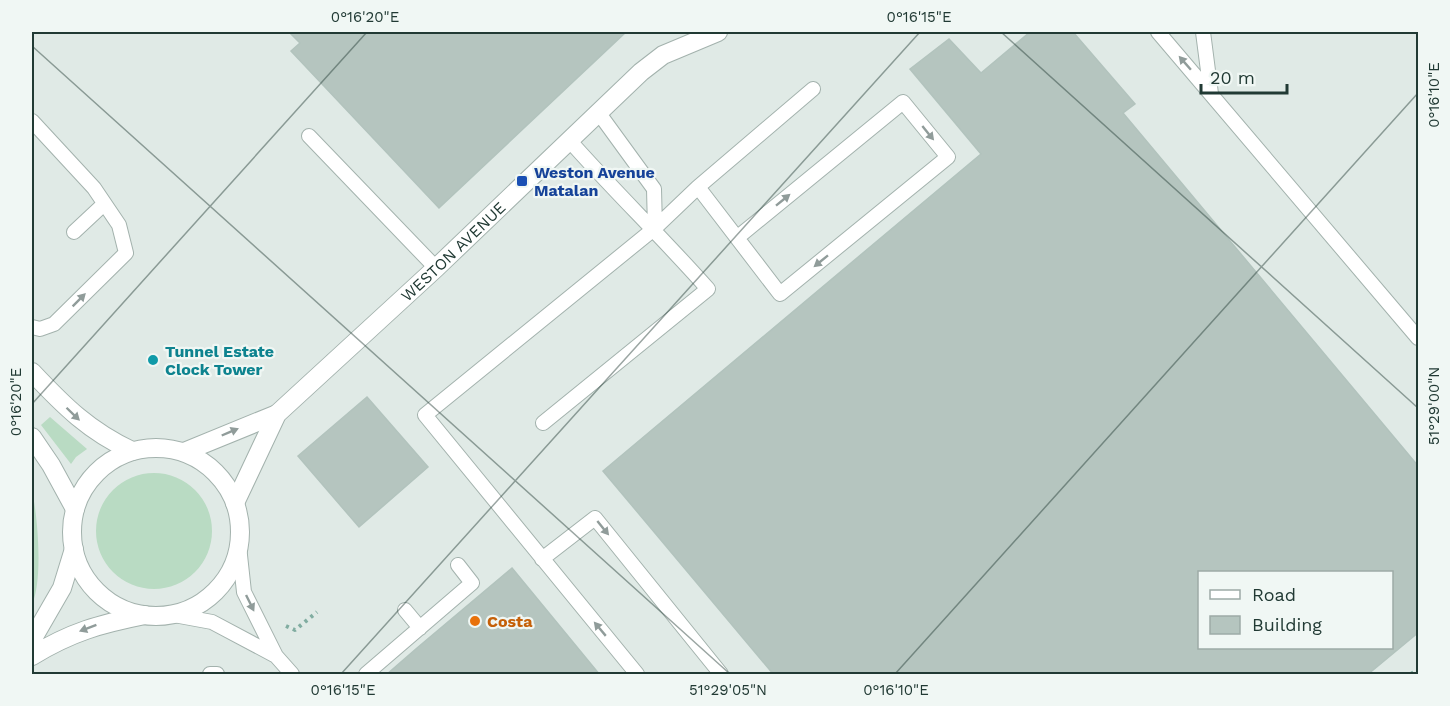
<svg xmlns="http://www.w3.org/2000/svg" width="1450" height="706" viewBox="0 0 1450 706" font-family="'Work Sans',sans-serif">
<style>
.green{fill:#b9dbc3}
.building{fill:#b5c5bf;stroke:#b2c3bd;stroke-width:1.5;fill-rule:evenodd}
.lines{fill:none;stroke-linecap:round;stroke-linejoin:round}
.service-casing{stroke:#a3b2ad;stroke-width:16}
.minor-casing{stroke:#a3b2ad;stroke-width:20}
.tertiary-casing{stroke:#a3b2ad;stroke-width:20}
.path{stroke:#81ada1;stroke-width:4;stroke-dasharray:3 4.5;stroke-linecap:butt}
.service{stroke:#fff;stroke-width:14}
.minor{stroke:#fff;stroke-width:18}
.tertiary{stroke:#fff;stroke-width:18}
.oneway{fill:#909c9a}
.ticks{fill:none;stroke:#213a34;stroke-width:1.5;stroke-opacity:0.45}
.transit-dot{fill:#1a4fb4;stroke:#f0f7f4;stroke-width:2}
.culture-dot{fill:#0f9aa8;stroke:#f0f7f4;stroke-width:2}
.food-dot{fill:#e8710a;stroke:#f0f7f4;stroke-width:2}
.labels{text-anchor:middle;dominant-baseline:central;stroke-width:4.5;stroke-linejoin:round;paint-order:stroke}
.transit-label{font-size:16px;font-weight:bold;fill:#164399;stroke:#f0f7f4;text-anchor:start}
.street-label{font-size:16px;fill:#213a34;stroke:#f0f7f4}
.culture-label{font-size:16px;font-weight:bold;fill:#0d838f;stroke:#f0f7f4;text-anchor:start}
.food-label{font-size:16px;font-weight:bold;fill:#c56008;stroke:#f0f7f4;text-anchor:start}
.neatline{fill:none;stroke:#213a34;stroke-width:2}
.ticks-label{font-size:15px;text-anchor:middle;fill:#213a34}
</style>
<rect width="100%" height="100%" fill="#e0eae6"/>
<path class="green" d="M50,417L87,449L76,457L71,464L41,425Z
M96 531a58 58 0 1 1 116 0a58 58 0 1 1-116 0Z
M32,491C38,517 43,581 32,604Z"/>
<path class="building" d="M289,32H626L439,208L291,51L300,43Z
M1030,32H1073L1135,104L1123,113L1419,467V632L1367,675H774L603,471L981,154L910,69L949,39L981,73ZM1200,573H1392V648H1200Z
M367,397L428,467L359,527L298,456Z
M512,568L600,675H386L417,648Z"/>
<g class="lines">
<g class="service-casing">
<path id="service" d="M1158,32L1418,338
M1203,32L1211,94
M598,112L654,189L655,228
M32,121L94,188L119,225L126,253L54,324L40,329L32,327
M309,136L436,268
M698,187L780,294L948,157L903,102L738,237
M74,232L104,204
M543,423L708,289C663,238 614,191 569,140
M239,546L244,592L276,656L292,674
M542,559L595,518L721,674
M405,610L420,628
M174,615L212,622L276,656
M210,674H217
M366,674L472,583L458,565
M637,674L425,415L655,228L698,187L813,89"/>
</g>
<g class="minor-casing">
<path id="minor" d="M32,640L62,588L74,549
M32,656C71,632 100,624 145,615"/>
</g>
<g class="tertiary-casing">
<g id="tertiary">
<path d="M32,372C64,406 89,431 132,451"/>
<path d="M32,437L51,465L75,509"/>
<circle cx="156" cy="532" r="84"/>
<path d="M184,452L277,414"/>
<path id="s1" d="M235,503L277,414L436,268L641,72L663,55L718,32"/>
</g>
</g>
<path class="path" d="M286,626L295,630L317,612
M1411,674L1418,669"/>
<use href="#service" class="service"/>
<use href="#minor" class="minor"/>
<use href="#tertiary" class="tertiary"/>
</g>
<defs><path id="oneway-solid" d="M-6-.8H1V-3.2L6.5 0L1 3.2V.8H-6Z" transform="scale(1.5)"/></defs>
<g class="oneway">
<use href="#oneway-solid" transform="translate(1185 63) rotate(-131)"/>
<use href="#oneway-solid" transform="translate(928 133) rotate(51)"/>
<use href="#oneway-solid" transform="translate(783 200) rotate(-39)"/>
<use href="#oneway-solid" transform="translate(821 261) rotate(141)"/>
<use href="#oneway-solid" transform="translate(79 300) rotate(-45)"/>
<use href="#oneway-solid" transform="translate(73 414) rotate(44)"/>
<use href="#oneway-solid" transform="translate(230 432) rotate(-23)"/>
<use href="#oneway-solid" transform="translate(603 528) rotate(51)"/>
<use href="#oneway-solid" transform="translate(250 603) rotate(64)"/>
<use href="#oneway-solid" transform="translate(88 628) rotate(159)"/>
<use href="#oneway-solid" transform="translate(600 629) rotate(-130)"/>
</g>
<path class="ticks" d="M1001,32L1418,408M32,46L730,674M32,404L367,32M341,674L920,32M895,674L1418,93"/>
<rect class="transit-dot" x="516" y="175" width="12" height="12" rx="3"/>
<circle class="culture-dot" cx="153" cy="360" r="6"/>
<circle class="food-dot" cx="475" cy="621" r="6"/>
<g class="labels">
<g class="transit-label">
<text x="534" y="172">Weston Avenue<tspan x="534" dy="18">Matalan</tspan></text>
</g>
<g class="street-label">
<text stroke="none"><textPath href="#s1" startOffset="338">WESTON AVENUE</textPath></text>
</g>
<g class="culture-label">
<text x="165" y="351">Tunnel Estate<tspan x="165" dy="18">Clock Tower</tspan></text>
</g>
<g class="food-label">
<text x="487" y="621">Costa</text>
</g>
</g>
<rect width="1450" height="706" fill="none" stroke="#f0f7f4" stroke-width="66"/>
<rect x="1198" y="571" width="195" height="78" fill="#f0f7f4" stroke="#9daba7" stroke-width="1.5"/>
<rect x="1210" y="590" width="30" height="9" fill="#ffffff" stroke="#9daba7" stroke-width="1.5"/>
<text x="1252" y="601" font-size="18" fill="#213a34">Road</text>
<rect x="1210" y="616" width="30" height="18" fill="#b5c5bf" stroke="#9daba7" stroke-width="1.5"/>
<text x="1252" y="631" font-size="18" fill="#213a34">Building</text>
<path d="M1201 84v9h86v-9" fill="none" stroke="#213a34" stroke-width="3"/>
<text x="1210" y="84" font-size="18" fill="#213a34" stroke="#f0f7f4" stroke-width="4.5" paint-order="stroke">20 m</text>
<rect x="33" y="33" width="1384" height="640" class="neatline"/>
<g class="ticks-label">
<text x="365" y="22">0°16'20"E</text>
<text x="919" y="22">0°16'15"E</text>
<text transform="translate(1434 95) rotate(-90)" y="5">0°16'10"E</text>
<text transform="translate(16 402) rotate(-90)" y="5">0°16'20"E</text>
<text transform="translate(1434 406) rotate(-90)" y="5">51°29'00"N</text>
<text x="343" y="695">0°16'15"E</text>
<text x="728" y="695">51°29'05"N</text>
<text x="896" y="695">0°16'10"E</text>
</g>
</svg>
